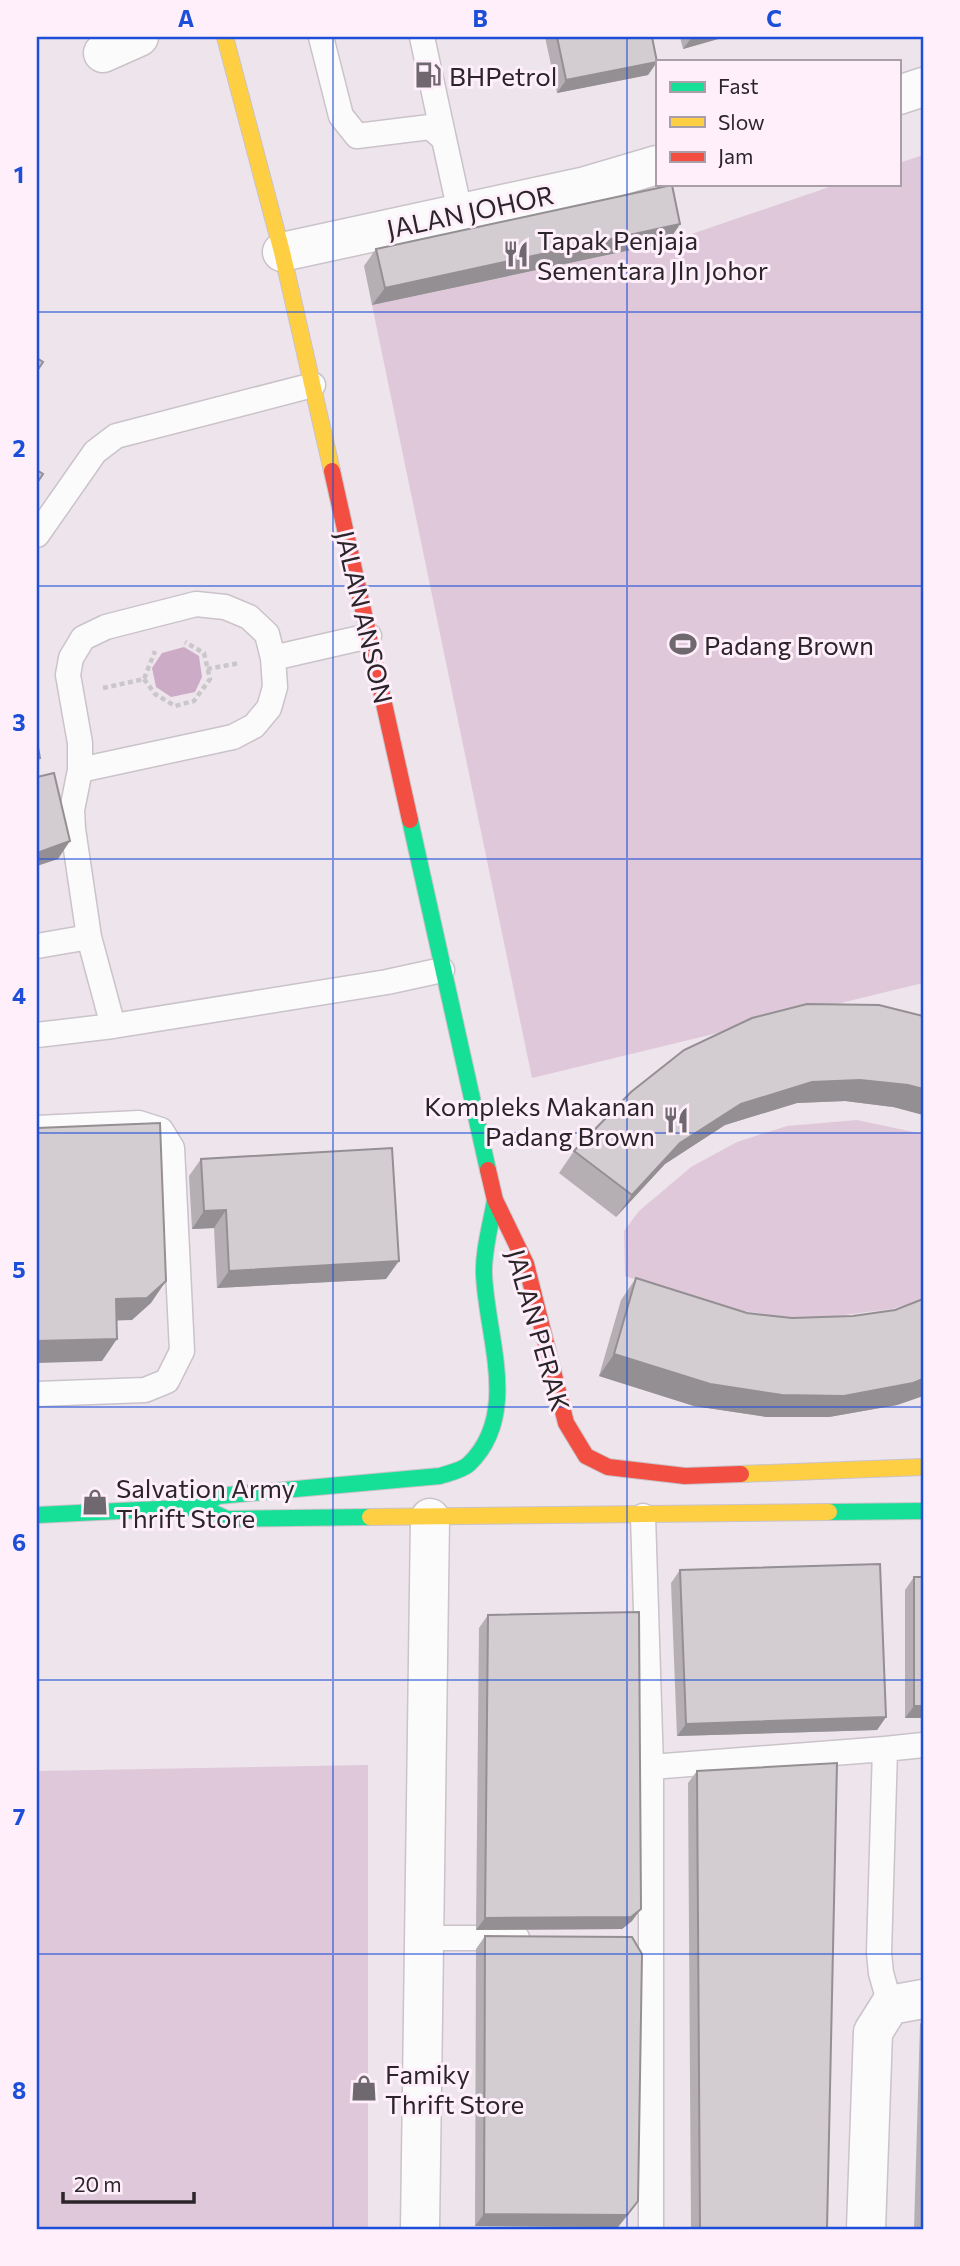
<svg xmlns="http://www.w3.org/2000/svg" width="960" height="2266" viewBox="0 0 960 2266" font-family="Commissioner,sans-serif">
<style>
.green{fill:#dfc8da}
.water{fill:#ccabc6}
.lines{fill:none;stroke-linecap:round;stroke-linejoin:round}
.lane-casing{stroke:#cac3c9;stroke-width:27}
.street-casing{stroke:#cac3c9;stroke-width:41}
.fast-casing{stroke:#cac3c9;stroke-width:18}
.slow-casing{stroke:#cac3c9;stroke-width:18}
.jam-casing{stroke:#cac3c9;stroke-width:18}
.path{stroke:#c9c7c9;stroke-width:4.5;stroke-dasharray:5 3.5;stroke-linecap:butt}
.lane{stroke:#fcfbfc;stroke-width:24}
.street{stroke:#fcfbfc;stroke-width:38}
.fast{stroke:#16e098;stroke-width:16}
.slow{stroke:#ffcf43;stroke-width:16}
.jam{stroke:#f24e42;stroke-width:16}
.wall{fill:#b5afb4}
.shaded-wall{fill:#948f92}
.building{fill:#d3ccd1;stroke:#948f92;stroke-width:2}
.grid{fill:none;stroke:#1d4ed8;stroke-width:2;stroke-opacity:0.55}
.labels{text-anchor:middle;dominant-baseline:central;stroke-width:6;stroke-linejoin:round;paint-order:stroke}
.poi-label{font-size:26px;fill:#2b252a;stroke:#feeffb;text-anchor:start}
.street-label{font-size:26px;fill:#2b252a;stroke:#feeffb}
.neatline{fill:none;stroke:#1d4ed8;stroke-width:2.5}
.grid-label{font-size:23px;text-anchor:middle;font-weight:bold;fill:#1d4ed8}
</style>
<rect width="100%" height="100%" fill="#eee4ec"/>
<path class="green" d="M923,155V983L532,1078L372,305L668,242L838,184H899V163Z
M857,1120L923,1134V1299L892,1309L804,1320L718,1307L625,1276L624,1231L639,1211L691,1167L737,1142L787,1126Z
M368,1765V2229H37V1771Z"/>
<path class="water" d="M184,647L199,656L202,677L195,692L171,697L156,687L152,668L162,653Z"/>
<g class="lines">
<g class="lane-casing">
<path id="lane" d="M321,37L341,116L357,136L430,127L444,139L460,212
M422,37L444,139
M37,535L95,452L116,436L313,385
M273,658L369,636
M80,770L233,737L254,726L269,708L275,687L273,658L267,634L249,617L225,607L196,604L106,627L83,638L71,658L68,675L80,743V770L72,810L73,829L89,937L113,1026L387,982L442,970
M37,946L89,937
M37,1035L113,1026
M37,1128L139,1123L161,1130L172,1148L182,1351L167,1381L145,1390L37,1394
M643,1516L651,1767V2229
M885,1749L923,1745
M651,1767L885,1749L879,1953L881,1973L890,2005
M423,1938H517"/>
</g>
<g class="street-casing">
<path id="street" d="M103,53L139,37
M899,95L923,87
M282,252L586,186L657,165
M420,2229L430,1518
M866,2229L873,2032L890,2005L923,1999"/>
</g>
<g class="fast-casing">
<path id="fast" d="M410,820L488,1170
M211,1500L218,1496L440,1476C449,1473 463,1470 469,1464C521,1414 486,1335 484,1274C483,1251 491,1224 495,1200
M829,1512L923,1511
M37,1515L201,1507L227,1519L370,1517"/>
</g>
<g class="slow-casing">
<path id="slow" d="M225,37L282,252L332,471
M741,1474L923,1467
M370,1517L829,1512"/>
</g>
<g class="jam-casing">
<path id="jam" d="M332,471L410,820
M488,1170L495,1200L526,1264L566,1423L586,1456L608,1467L685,1476L741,1474"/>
</g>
<path class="path" d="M207,669L240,663
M144,679L155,694L175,706L194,701L210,679L204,653L185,642
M103,688L144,679L155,651"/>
<use href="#lane" class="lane"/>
<use href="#street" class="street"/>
<use href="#fast" class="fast"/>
<use href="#slow" class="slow"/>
<use href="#jam" class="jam"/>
</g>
<path class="wall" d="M545,37H652L657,62L648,75L557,93Z
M680,37H725L683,49Z
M680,224L668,242L372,305L364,266L376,249Z
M684,1050L893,1107L845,1101L797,1103L725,1125L665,1164L616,1217L559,1173L574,1151Z
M201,1159L386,1279L217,1288L214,1228L192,1229L189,1176Z
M636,1278L747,1313L792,1318L853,1316L895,1310L923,1299V1396L897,1405L829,1417H767L694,1406L599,1376L621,1300Z
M680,1570L886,1717L877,1730L677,1736L671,1583Z
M914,1577H923V1718H905V1590Z
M488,1615L632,1921L622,1929L476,1930L479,1628Z
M697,1771L827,2229H691L688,1783Z
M485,1936L629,2214L618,2227L475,2226L476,1949Z
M923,2019V2229H914L920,2024Z"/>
<path class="shaded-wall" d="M692,37H725L683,49Z
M657,62L648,75L557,93L566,80Z
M680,224L668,242L372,305L385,288Z
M70,841L58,859L37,866V853Z
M860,1080L908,1085L923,1089V1115L893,1107L845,1101L797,1103L725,1125L665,1164L616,1217L632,1195L680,1143L741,1104L812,1082Z
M226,1210L214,1228L192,1229L204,1211Z
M399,1261L386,1279L217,1288L229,1271Z
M166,1281L151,1303L132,1320L101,1321L116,1299Z
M117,1339L102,1361L37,1363V1341Z
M614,1354L923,1379V1396L897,1405L829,1417H767L694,1406L599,1376Z
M914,1706H923V1718H905Z
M886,1717L877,1730L677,1736L686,1724Z
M641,1909L632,1921L622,1929L476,1930L485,1918Z
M638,2201L618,2227L475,2226L484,2214Z"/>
<path class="building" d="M557,37H652L657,62L566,80Z
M672,185L680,224L385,288L376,249Z
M37,358L43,362L37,371Z
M37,470L43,474L37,483Z
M37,742L40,758L37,759Z
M54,773L70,841L37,853V777Z
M807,1004L879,1005L923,1016V1089L908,1085L860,1080L812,1082L741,1104L680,1143L632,1195L574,1151L631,1092L684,1050L752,1018Z
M160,1123L166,1281L147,1298L116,1299L117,1339L37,1341V1128Z
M392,1148L399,1261L229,1271L226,1210L204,1211L201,1159Z
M636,1278L747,1313L792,1318L853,1316L895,1310L923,1299V1379L913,1383L844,1396L782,1395L710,1384L614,1354Z
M880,1564L886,1717L686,1724L680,1570Z
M914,1577H923V1706H914Z
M639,1612L641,1909L631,1917L485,1918L488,1615Z
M837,1763L827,2229H700L697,1771Z
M485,1936L632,1937L642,1954L638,2201L627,2215L484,2214Z"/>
<path class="grid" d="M333,37V2229M627,37V2229M37,312H923M37,586H923M37,859H923M37,1133H923M37,1407H923M37,1680H923M37,1954H923"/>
<defs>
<g id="fuel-bare" transform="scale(2.1)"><path d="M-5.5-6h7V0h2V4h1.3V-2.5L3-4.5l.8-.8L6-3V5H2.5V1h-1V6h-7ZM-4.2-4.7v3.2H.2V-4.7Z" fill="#6f686e" stroke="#feeffb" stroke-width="2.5" paint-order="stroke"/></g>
<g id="restaurant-bare" transform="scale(2.1)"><path d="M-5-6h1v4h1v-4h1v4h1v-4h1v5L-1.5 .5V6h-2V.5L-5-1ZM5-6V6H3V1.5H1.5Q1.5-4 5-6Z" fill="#6f686e" stroke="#feeffb" stroke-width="2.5" paint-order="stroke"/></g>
<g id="stadium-bare" transform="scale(2.1)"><path d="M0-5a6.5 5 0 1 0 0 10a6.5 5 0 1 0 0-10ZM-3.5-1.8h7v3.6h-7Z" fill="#6f686e" stroke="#feeffb" stroke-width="2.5" paint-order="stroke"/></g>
<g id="shop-bare" transform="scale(2.1)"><path d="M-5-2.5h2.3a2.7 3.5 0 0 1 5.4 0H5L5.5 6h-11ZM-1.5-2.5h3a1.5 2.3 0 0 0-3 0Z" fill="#6f686e" stroke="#feeffb" stroke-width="2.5" paint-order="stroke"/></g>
</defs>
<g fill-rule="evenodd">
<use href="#fuel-bare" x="428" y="75"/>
<use href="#restaurant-bare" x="516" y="254"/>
<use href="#stadium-bare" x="683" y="644"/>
<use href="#restaurant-bare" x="676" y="1120"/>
<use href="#shop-bare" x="95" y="1502"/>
<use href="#shop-bare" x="364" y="2088"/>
</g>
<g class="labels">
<g class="poi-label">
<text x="449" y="75">BHPetrol</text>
<text x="537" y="239">Tapak Penjaja<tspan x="537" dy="30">Sementara Jln Johor</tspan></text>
<text x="704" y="644">Padang Brown</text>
<text x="655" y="1105" text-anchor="end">Kompleks Makanan<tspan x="655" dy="30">Padang Brown</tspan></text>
<text x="116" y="1487">Salvation Army<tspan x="116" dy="30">Thrift Store</tspan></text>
<text x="385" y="2073">Famiky<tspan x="385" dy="30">Thrift Store</tspan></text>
</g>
<g class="street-label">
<text transform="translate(470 211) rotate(-12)">JALAN JOHOR</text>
<text transform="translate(365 617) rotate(77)">JALAN ANSON</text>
<text transform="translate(539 1330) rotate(74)">JALAN PERAK</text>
</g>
</g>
<rect width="960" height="2266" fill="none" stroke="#feeffb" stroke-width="77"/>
<rect x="656" y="60" width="245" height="126" fill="#feeffb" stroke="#aa9ea7" stroke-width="2"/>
<rect x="670" y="82" width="35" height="10" fill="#16e098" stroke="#aa9ea7" stroke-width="2"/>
<text x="718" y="94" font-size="21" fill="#2b252a">Fast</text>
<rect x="670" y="117" width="35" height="10" fill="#ffcf43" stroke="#aa9ea7" stroke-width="2"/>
<text x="718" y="130" font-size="21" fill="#2b252a">Slow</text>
<rect x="670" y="152" width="35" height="10" fill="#f24e42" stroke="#aa9ea7" stroke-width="2"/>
<text x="718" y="164" font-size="21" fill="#2b252a">Jam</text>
<path d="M63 2192v10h131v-10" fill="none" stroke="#2b252a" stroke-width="3.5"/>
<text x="74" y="2192" font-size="21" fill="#2b252a" stroke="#feeffb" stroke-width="5" paint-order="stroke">20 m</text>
<rect x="38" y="38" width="884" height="2190" class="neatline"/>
<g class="grid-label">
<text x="186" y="27">A</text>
<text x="480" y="27">B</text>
<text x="774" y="27">C</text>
<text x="19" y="183">1</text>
<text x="19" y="457">2</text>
<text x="19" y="731">3</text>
<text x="19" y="1004">4</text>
<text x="19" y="1278">5</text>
<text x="19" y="1551">6</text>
<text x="19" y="1825">7</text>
<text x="19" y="2099">8</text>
</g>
</svg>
